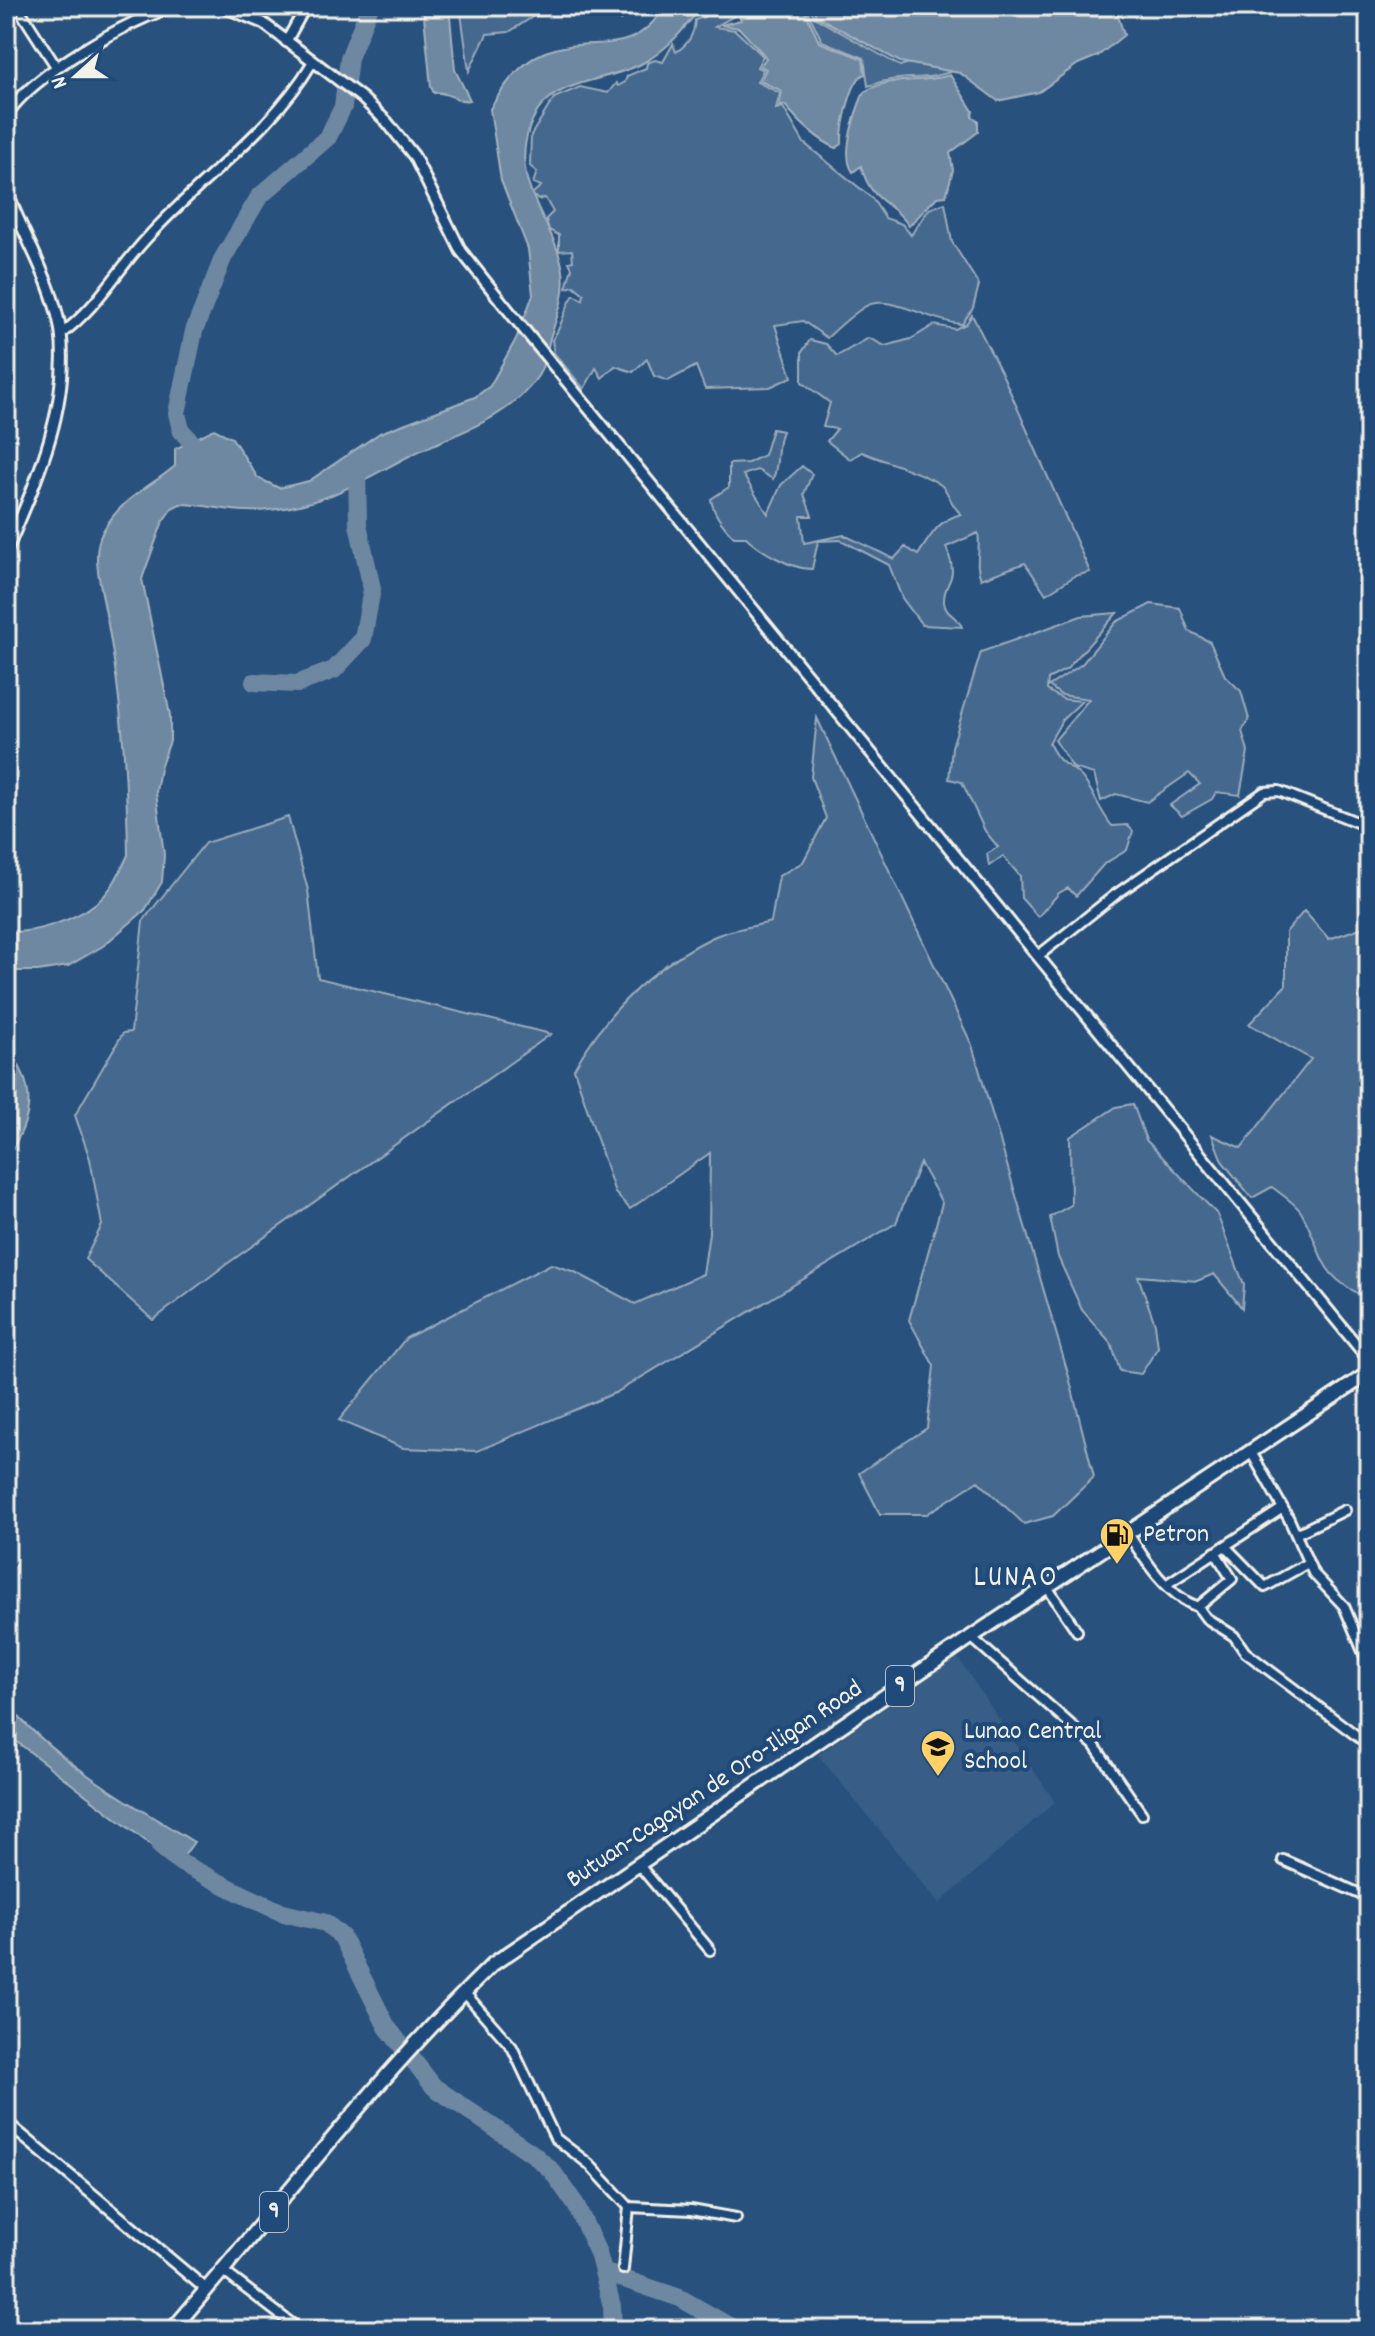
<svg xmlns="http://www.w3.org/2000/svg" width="1375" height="2336" viewBox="0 0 1375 2336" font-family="Dekko,sans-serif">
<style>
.built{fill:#375d86}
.green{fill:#45688e;stroke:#9cacbb;stroke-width:2}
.water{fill:#6e88a2;stroke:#a4b2be;stroke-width:2}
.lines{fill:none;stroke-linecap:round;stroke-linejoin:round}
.river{stroke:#6e88a2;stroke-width:18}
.minor-casing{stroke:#f4f1e8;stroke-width:14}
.tertiary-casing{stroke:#f4f1e8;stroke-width:15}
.trunk-casing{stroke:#f4f1e8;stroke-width:18}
.minor{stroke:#1f4a7a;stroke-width:8}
.tertiary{stroke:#1f4a7a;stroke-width:9}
.trunk{stroke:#1f4a7a;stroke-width:12}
.labels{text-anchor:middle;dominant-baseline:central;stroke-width:8;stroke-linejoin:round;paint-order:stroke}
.shield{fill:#1f4a7a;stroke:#b4bfc7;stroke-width:2}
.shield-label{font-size:24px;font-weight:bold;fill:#f4f1e8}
.poi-label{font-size:26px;fill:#f4f1e8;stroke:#1f4a7a;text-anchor:start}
.street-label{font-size:26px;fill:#f4f1e8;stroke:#1f4a7a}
.quarter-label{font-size:30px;letter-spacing:2px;fill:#f4f1e8;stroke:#1f4a7a}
</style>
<rect width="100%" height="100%" fill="#28517e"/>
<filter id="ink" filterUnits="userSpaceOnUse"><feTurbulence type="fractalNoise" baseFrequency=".0125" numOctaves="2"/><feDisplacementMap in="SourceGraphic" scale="16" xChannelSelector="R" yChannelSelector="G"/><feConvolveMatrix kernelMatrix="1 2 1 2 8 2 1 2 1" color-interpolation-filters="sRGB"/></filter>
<g filter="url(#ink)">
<path class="built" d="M956,1655L1055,1802L939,1904L818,1755Z"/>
<path class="green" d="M460,6H566L568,12L534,16L509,32L487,34L469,71Z
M583,6H627L621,20L584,10Z
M707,6H734L737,14L715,27L735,30L763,56L757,67L763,70L757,82L780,93L776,109L783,107L804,143L872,198L885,218L902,224L911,235L929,209L945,203L952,242L979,285L973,308L962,324C932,323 890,293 866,306C852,314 839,327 827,338L803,321L775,325L792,377L770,387L705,389L696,366L668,381L654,376L647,359L633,372L615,366L602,378L596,368L584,389L554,353L552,340C563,326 564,308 574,295L583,300L584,294L574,286L566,288L572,268L569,262L573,261L572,250L559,251V235L549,230L546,219L553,212L545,198L538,200L532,194L541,186L533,183L537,172L530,166L531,135L554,98L580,87L608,93L616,83L618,86L625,82L627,76L646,68L647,63L655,60L663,62L673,44L676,52C689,44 694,34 695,20L704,17Z
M805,6H810L814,17L900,66L912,62L953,71C922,83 903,73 868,86L864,58L822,41Z
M972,315L1004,378L1090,572L1075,576L1046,594L1025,563L981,579C974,564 981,549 978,533L946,547C961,585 943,578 944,602C945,615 958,616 962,627L922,625L902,598L889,565L841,540L818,541L812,569C793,570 759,550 746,537H734C723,526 713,514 711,499L729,487V464L748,463L764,455L772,429L782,431C775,447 780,462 773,479L757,470L743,475L768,514L781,485L802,466L812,474L804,494L812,516H801L804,543L844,535L894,559L905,547L918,555C932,534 937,521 961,514C951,505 951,498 944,488C935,476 879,460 862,452L850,459L827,441L837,429L823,427L830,403L802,382V352L810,340L826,344L837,356L869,338L885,346L911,339L934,325L955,329L966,324Z
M1151,604L1180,608L1189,631L1210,642L1225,676L1241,691L1249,719L1242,731L1248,751L1240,795L1216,792L1212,799L1182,816L1170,805L1200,784L1189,773L1147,802L1116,794L1101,801L1094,774L1073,768L1055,740L1089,699L1061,695L1049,686L1082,664L1116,622Z
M1117,613L1067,669L1048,679L1047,690L1063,699L1082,701L1062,720L1049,743C1062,771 1072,763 1084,780C1095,795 1100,811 1112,826L1127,825L1133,831L1127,850L1104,864L1076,896L1068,888L1059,893L1038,917L1021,898L1020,876L1003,856L989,866L987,854L998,847L985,831L962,782L949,779L952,747L981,652L1081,616Z
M817,718L972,1045L1069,1377L1094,1477L1053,1516L1024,1524L978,1481L927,1514H880L859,1473L927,1428L934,1366L909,1320L942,1203L920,1163L896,1223L617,1392L477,1451L403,1448L339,1420L406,1338L551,1264L575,1272L635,1304L703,1274L709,1233L710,1153L630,1209L615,1193L574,1069C606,1013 652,967 711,938C729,929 752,927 771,922L779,876L803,862L826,818L811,777Z
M288,817L308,890L318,978L551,1034L224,1266L153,1320L85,1259L102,1225L90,1159L75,1115L123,1033L131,1032L143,921L205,843Z
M1304,911L1329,939L1369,925V1299C1314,1273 1327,1258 1301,1212C1295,1203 1281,1194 1272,1187L1252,1198L1222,1161L1212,1135L1241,1148L1311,1059L1249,1024L1286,985V932Z
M1133,1104L1146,1140L1217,1214L1244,1285L1242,1308L1214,1274L1197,1281L1138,1276L1155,1324L1158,1347L1141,1374L1120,1371L1111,1343L1082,1310L1058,1257L1050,1217L1071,1205L1070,1137L1116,1107Z"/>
<path class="water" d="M423,6H449L455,70L470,100C456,103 447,90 434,93L431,87Z
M665,6H702C684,29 667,51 641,64C602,84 548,77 530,126C508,186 555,220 563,271C566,294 558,314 551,335C547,348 545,365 538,376C509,420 455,433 411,455C357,483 323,507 259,511C232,513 207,504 180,504L172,508L163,521L142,579L170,715V741L160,768L156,792L164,855L162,882L145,910L103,946L68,966L38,971H6V931C32,935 75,920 96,903C111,892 120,872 128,855C127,771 121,686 104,604C100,581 91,553 103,531C122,497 148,489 175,466V449L214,429L232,438L258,478L279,488L309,481L380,433L475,397L490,386L516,339L533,295L528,249L501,180L490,109C503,87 520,62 545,52C595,33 630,62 665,6Z
M737,6H803L819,42L863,59L865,74C851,78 841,128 842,144L836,148C817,139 798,121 785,105L779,107L782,91L760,81L766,69L760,66L766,58L763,54L739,28L721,25L741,20Z
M813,6H1115L1124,35L1098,56L1078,64L1039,92L998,101L960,73L900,62L816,16Z
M950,75L973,111L972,117L978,120V132L950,153L953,170L946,196L937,197L909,226C891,199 872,205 861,166L853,172C840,154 856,111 864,92C893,74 920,85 950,75Z
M6,1045C37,1086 35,1117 6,1158Z
M6,1703C56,1761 129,1803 194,1842L177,1865L8,1735Z"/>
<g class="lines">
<path class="river" d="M206,459L181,430L177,413L194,331L223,258L259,197L328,137L343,107L349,58L370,6
M254,682L297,684L334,670L363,639L372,589L358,524L357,467L362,463
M160,1846L181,1863L240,1893L283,1913L326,1923L342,1937L387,2027L434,2087L533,2154L552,2171L576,2205L598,2253L612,2306L613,2330
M603,2272L680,2298L736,2330"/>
<g class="minor-casing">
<path id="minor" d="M23,15L57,68
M286,42L306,6
M61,334C97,308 117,270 147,238C200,179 271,132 312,63
M1038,956L1115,895L1264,792L1279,791L1369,827
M1251,1452L1289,1519L1313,1573L1344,1606L1369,1666
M1296,1534L1345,1510
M1129,1535C1146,1562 1168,1596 1198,1607L1232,1579L1215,1552
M1225,1546L1265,1587L1308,1563
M1167,1584L1283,1508
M1047,1587L1077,1631
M1198,1607L1206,1618L1234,1636L1245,1652L1369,1745
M971,1637L1094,1745L1142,1814
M1283,1860L1369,1898
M638,1864L710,1950
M464,1992L512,2047L555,2138L589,2164L629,2207L691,2210L736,2218
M623,2269L629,2207
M223,2271L300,2330"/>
</g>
<g class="tertiary-casing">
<path id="tertiary" d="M222,6L263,23L362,98L387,122L414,156L461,251L517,321L1369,1360
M6,116C28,77 133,16 177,6
M6,189C23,236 54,283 61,333C70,409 35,484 6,552
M6,2122L207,2290"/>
</g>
<g class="trunk-casing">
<path id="trunk" d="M172,2330C278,2207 376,2077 493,1964L974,1635L1369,1373"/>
</g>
<use href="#minor" class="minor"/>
<use href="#tertiary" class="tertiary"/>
<use href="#trunk" class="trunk"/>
</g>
</g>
<defs>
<g id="fuel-pin" transform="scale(1.8)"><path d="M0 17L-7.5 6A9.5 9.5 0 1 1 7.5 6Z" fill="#ffd166" stroke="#1f4a7a"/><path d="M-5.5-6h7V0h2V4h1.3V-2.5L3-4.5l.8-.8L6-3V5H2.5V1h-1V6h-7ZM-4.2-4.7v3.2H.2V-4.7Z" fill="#111"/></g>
<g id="school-pin" transform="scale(1.8)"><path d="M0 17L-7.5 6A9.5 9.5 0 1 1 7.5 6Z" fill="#ffd166" stroke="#1f4a7a"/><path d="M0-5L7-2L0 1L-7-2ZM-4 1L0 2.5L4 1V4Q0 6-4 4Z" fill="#111"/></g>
</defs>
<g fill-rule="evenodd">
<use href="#fuel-pin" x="1117" y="1535"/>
<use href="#school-pin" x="938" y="1747"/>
</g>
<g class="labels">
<g class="shield">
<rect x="886" y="1666" width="28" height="40" rx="6"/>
<rect x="260" y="2192" width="28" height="40" rx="6"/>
</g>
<g class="shield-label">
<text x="900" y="1686">9</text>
<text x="274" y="2212">9</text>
</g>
<g class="poi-label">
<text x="1143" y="1535">Petron</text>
<text x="964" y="1732">Lunao Central<tspan x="964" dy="30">School</tspan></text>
</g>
<g class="street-label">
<text transform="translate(715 1785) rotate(-34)">Butuan-Cagayan de Oro-Iligan Road</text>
</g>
<g class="quarter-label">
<text x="1016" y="1579">LUNAO</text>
</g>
</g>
<rect width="1375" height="2336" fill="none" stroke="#1f4a7a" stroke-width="32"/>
<rect x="16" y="16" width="1343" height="2304" fill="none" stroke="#f4f1e8" stroke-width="3" filter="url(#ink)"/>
<g transform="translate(76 76) rotate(249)" stroke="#1f4a7a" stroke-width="6" paint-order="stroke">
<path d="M0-6L14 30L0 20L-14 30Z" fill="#f4f1e8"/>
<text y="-12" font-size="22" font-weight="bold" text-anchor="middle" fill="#f4f1e8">N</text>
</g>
</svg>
